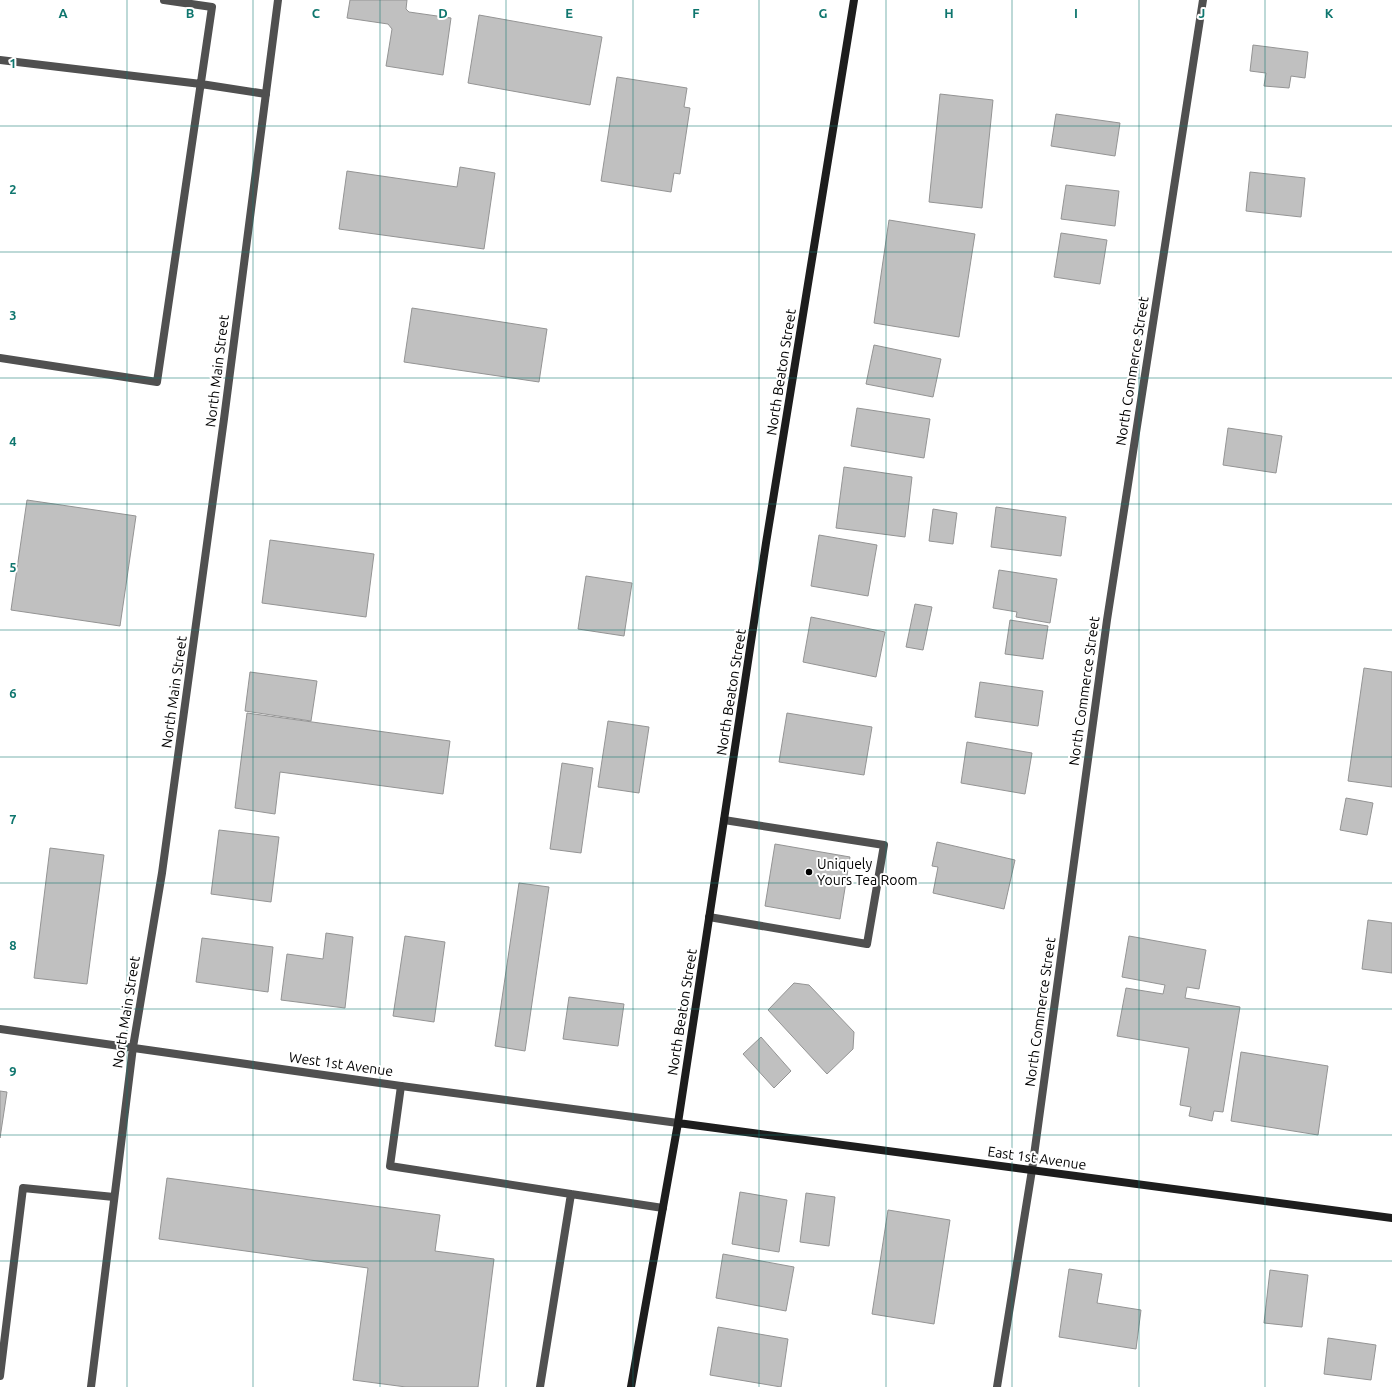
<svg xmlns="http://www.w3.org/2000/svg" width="1392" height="1387" viewBox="0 0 1392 1387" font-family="Ubuntu,sans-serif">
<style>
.building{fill:#c0c0c0;stroke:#949494}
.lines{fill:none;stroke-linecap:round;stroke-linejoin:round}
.lane{stroke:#505050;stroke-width:8}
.street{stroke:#505050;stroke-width:8}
.secondary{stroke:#1d1d1d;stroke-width:8}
.grid{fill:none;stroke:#0f766e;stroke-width:1;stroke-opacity:0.55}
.poi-dot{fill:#000;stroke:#fff;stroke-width:1.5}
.labels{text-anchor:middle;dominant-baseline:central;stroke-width:4;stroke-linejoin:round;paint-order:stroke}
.street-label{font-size:14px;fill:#000;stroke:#fff}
.poi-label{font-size:14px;fill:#000;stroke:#fff;text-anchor:start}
.grid-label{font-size:13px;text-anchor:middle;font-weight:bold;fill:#0f766e;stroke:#fff;stroke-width:4;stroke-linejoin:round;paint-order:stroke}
</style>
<rect width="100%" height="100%" fill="#fff"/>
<path class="building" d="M350,0H407L406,9L409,12L451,18L443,75L386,66L392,29L388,24L347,18Z
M479,15L602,37L590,105L468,83Z
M1253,45L1308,52L1305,78L1291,76L1289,88L1264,86L1266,73L1250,71Z
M617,77L687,88L684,107L690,108L680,174L674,173L671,192L601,181Z
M940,94L993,100L982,208L929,202Z
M1056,114L1120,123L1115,156L1051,146Z
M460,167L495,173L484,249L339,229L347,171L457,187Z
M1250,172L1305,178L1301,217L1246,211Z
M1066,185L1119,191L1115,226L1061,219Z
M889,220L975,234L959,337L874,323Z
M1061,233L1107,240L1100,284L1054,277Z
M412,308L547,329L539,382L404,362Z
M874,345L941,359L933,397L866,384Z
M857,408L930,419L924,458L851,446Z
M1228,428L1282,436L1276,473L1223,465Z
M844,467L912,477L905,537L836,528Z
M27,500L136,516L120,626L11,610Z
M996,507L1066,517L1061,556L991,547Z
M933,509L957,513L953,544L929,541Z
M819,535L877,545L868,596L811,586Z
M270,540L374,554L366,617L262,603Z
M999,570L1057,579L1050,623L1016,617L1017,612L993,608Z
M586,576L632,583L624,636L578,629Z
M915,604L932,607L923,650L906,647Z
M811,617L885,632L876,677L803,662Z
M1010,620L1048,626L1043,659L1005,654Z
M1364,668L1392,672V787L1348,781Z
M250,672L317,681L311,721L245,711Z
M980,682L1043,691L1038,726L975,717Z
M247,713L450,741L443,794L280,772L275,814L235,808Z
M787,713L872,727L864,775L779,762Z
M608,721L649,727L639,793L598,787Z
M967,742L1032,753L1025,794L961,783Z
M562,763L593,768L581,853L550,849Z
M1346,798L1373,803L1367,835L1340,830Z
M219,830L279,837L271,902L211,894Z
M937,842L1015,860L1004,909L933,893L938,867L932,866Z
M775,844L850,857L840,919L765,906Z
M50,848L104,855L87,984L34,978Z
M519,883L549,887L525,1051L495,1046Z
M1368,920L1392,923V973L1362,969Z
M326,933L353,937L345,1008L281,1000L287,954L323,959Z
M405,936L445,942L434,1022L393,1016Z
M1129,936L1206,950L1199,989L1187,987L1185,998L1240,1007L1223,1112L1214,1111L1212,1121L1189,1116L1191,1107L1180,1105L1189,1048L1117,1036L1126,988L1163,994L1165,985L1122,977Z
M202,938L273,947L268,992L196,982Z
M794,983L809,985L854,1032L853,1049L827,1074L768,1010Z
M569,997L624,1004L618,1046L563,1039Z
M761,1037L791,1071L774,1088L743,1054Z
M1241,1052L1328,1066L1318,1135L1231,1121Z
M0,1091L7,1092L0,1138Z
M167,1178L440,1215L435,1251L494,1259L478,1387H406L353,1380L368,1268L159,1239Z
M740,1192L787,1200L779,1252L732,1244Z
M806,1193L835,1197L829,1246L800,1242Z
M888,1210L950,1220L934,1324L872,1314Z
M723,1254L794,1267L786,1311L716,1298Z
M1069,1269L1102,1274L1097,1303L1141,1310L1136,1349L1059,1337Z
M1270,1270L1308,1275L1302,1327L1264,1323Z
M718,1327L788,1339L781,1387L710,1375Z
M1328,1338L1376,1345L1371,1380L1324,1374Z"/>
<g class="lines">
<path class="lane" d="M0,60L201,84L266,94
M0,358L157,382L212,7L164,0
M709,917L867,944L884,845L724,820
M401,1086L390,1166L571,1194
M0,1376L23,1188L114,1197
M540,1387L571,1194L663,1208"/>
<path class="street" d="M0,1029L401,1086L678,1123
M91,1387L133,1047L162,873L224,419L278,0
M997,1387L1032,1170L1107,620L1203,0"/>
<path class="secondary" d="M678,1123L1392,1218
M631,1387L678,1123L766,543L854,0"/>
</g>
<path class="grid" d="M127,0V1387M253,0V1387M380,0V1387M506,0V1387M633,0V1387M759,0V1387M886,0V1387M1012,0V1387M1139,0V1387M1265,0V1387M0,126H1392M0,252H1392M0,378H1392M0,504H1392M0,630H1392M0,757H1392M0,883H1392M0,1009H1392M0,1135H1392M0,1261H1392"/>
<circle class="poi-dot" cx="809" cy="872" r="4"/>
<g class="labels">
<g class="street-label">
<text transform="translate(217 371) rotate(-83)">North Main Street</text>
<text transform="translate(1132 371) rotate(-81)">North Commerce Street</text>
<text transform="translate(781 372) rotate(-81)">North Beaton Street</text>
<text transform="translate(1084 691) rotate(-82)">North Commerce Street</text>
<text transform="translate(174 692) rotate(-82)">North Main Street</text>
<text transform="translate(731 692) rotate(-81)">North Beaton Street</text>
<text transform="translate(126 1012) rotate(-81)">North Main Street</text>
<text transform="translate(682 1012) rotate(-81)">North Beaton Street</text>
<text transform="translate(1040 1012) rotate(-82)">North Commerce Street</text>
<text transform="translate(341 1064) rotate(8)">West 1st Avenue</text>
<text transform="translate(1037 1158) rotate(8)">East 1st Avenue</text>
</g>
<g class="poi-label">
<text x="817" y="864">Uniquely<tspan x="817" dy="16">Yours Tea Room</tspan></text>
</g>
</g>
<g class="grid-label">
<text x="63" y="18">A</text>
<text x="190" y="18">B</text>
<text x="316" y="18">C</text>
<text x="443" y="18">D</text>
<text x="569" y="18">E</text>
<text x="696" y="18">F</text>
<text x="823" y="18">G</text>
<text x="949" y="18">H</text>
<text x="1076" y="18">I</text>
<text x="1202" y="18">J</text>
<text x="1329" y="18">K</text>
<text x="13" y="68">1</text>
<text x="13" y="194">2</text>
<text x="13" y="320">3</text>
<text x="13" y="446">4</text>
<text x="13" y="572">5</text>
<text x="13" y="698">6</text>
<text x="13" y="824">7</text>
<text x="13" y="950">8</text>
<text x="13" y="1076">9</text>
</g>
</svg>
